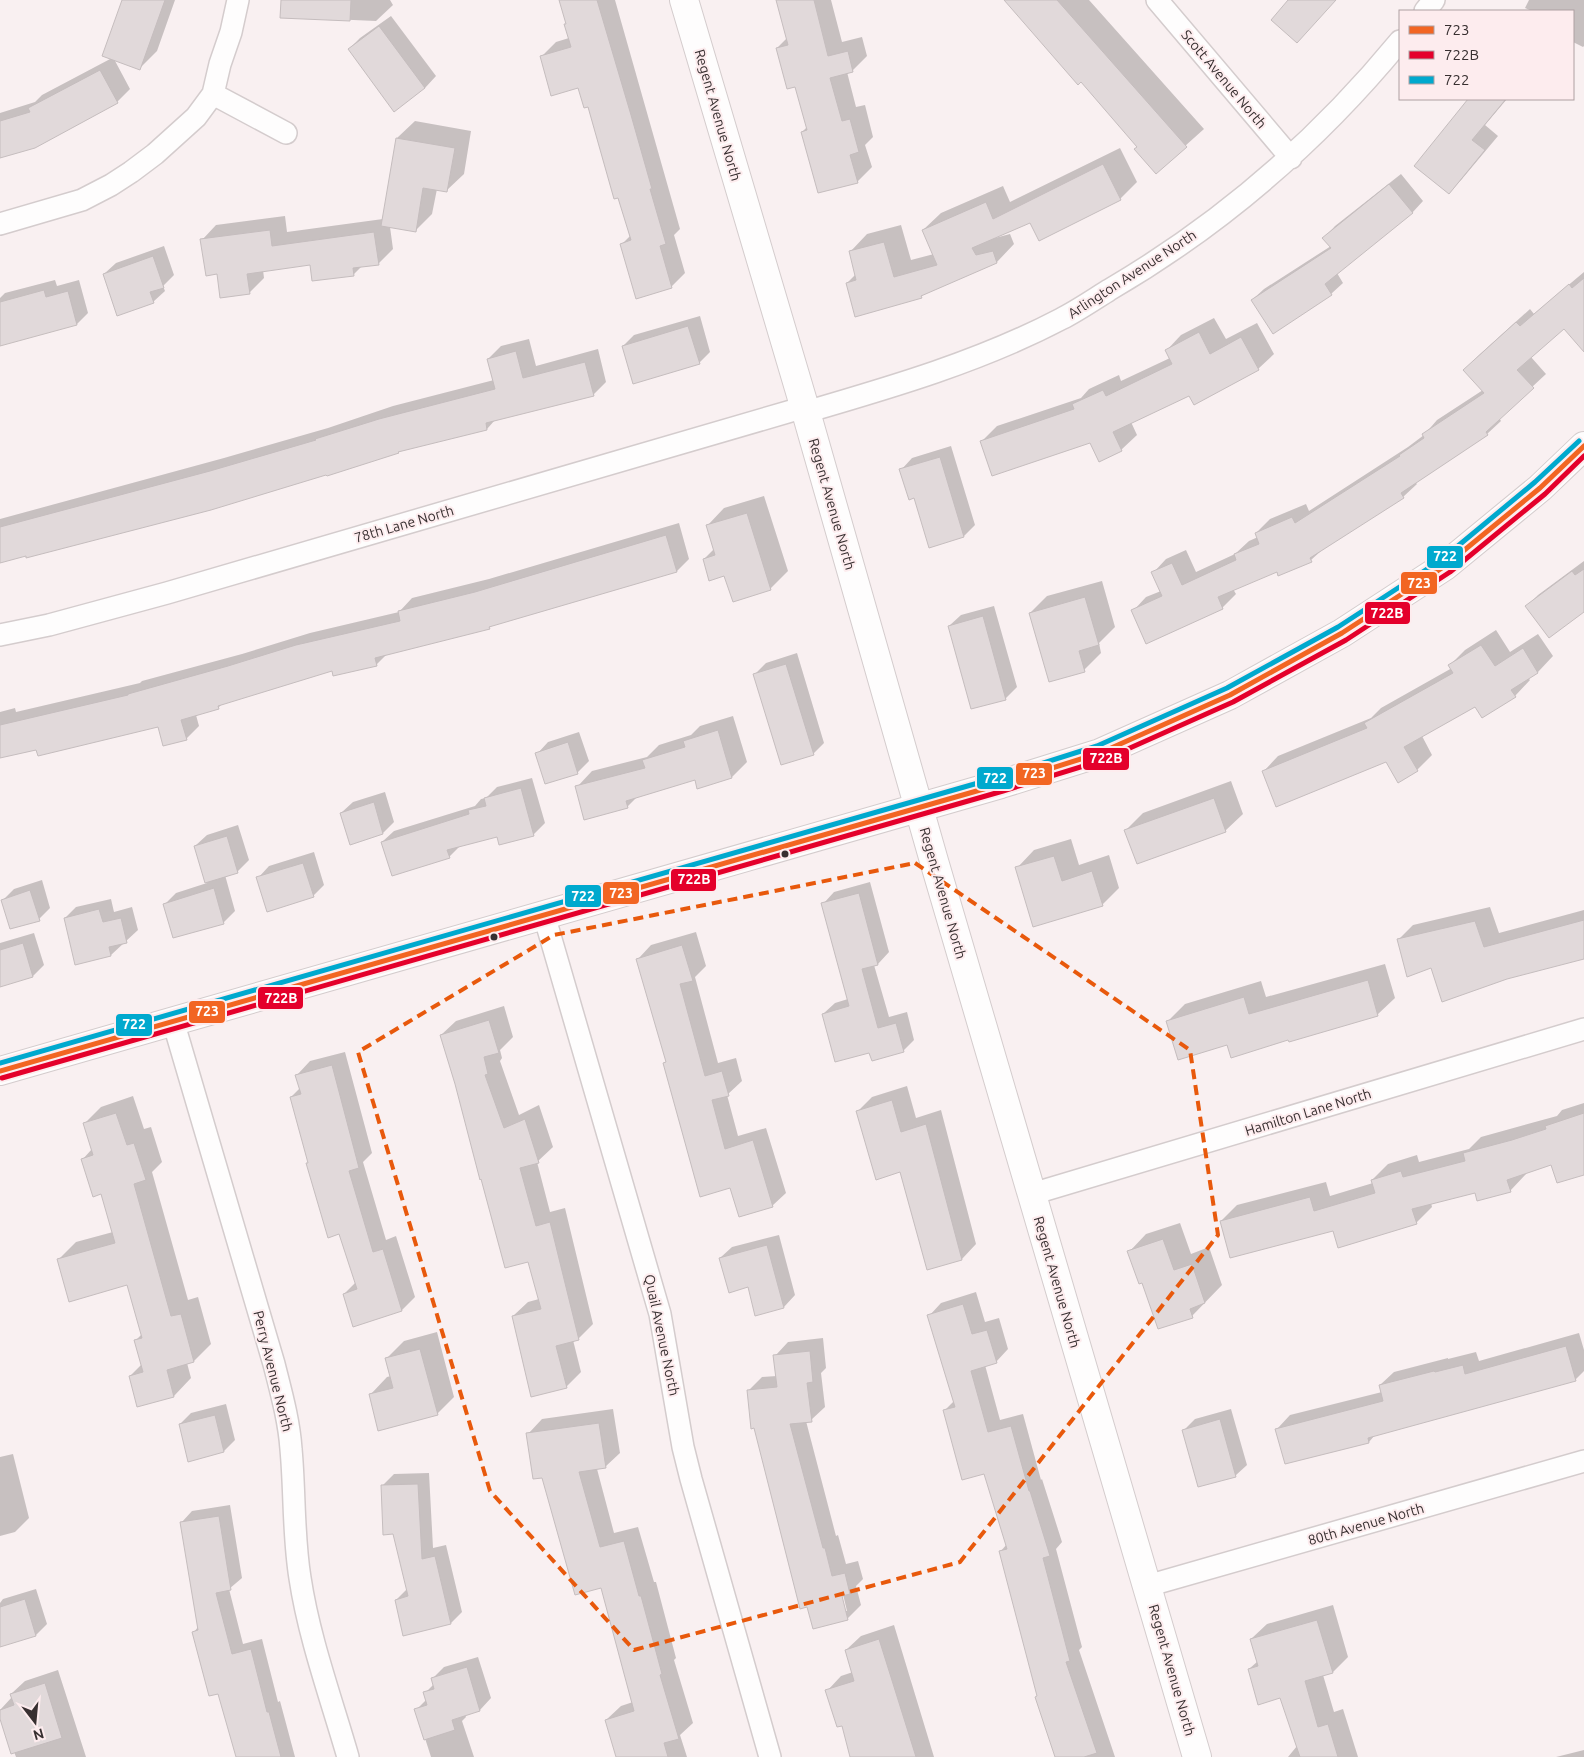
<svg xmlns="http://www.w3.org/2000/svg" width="1584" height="1757" viewBox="0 0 1584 1757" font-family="Ubuntu,sans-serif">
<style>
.shadow{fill:#0003;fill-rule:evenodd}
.building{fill:#e1d9da;stroke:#c5bdbe}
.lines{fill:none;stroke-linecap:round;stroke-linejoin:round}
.street-casing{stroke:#d4cccd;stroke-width:24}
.secondary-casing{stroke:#d4cccd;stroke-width:30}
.street{stroke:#fefdfd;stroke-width:21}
.secondary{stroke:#fefdfd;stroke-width:28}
.bus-1-casing{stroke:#fdecee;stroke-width:9}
.bus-2-casing{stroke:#fdecee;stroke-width:9}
.bus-3-casing{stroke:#fdecee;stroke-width:9}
.bus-1{stroke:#f26522;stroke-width:5}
.bus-2{stroke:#e4002b;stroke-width:5}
.bus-3{stroke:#00a9ce;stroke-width:5}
.marked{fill:none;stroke:#e8590c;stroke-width:4;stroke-dasharray:10 6;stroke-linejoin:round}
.bus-dot{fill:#372f30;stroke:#fdecee;stroke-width:2}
.labels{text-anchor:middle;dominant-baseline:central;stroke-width:4;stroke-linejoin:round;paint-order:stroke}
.street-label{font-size:14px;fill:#372f30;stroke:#fdecee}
.line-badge{stroke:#fdecee;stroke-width:2}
.badge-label{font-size:14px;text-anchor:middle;font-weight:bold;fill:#fff}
</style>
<rect width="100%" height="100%" fill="#f9f0f1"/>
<path class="shadow" d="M123,0H175L157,51L140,68L114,59L130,89L117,102L0,157V113L35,102L42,95L112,58Z
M308,0H390L393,5L376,21L307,18Z
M560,0H615L680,229L674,235L685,273L671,287L621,245L631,235L588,106L579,86L542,56L556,42L569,38L567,23Z
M777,0H831L842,42L862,37L867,56L852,71L847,72L856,107L865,105L873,137L865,145L872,167L857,182L802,132L807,127L796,85L777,48L787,38Z
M1006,0H1089L1204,129L1156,172L1135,149L1138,146L1081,80Z
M1529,0H1584V46L1583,47L1573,42V11H1532L1525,8Z
M391,16L436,76L425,88L349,49L360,38Z
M1470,99H1507L1485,125L1498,136L1462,179L1449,193L1416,166Z
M415,121L471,131L464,174L446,191L437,189L432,214L415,231L390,227L393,249L378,264L362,266L353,275L311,264L263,270L264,278L249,293L218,273L202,240L216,225L285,216L287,232L383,219L397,138Z
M1120,148L1137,182L1120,199L1030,221L994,237L995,238L1010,234L1014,244L997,262L925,292L921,297L847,283L856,274L850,252L867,234L901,225L911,260L934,254L923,230L941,213L1003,186L1010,202Z
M1401,174L1423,201L1412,213L1337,273L1343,283L1331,294L1273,332L1252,300L1264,289L1331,246L1324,238L1335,226Z
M164,246L174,275L163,286L165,291L153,302L104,274L116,263Z
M1584,272V335L1564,327L1531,357L1546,374L1499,418L1501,421L1487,434L1415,482L1417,484L1403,497L1322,550L1311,560L1277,570L1233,589L1236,594L1222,608L1133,611L1146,597L1161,591L1153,573L1166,559L1186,550L1196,572L1235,554L1249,541L1258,537L1256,533L1270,519L1306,504L1309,511L1408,447L1424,435L1437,420L1483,390L1465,370L1478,356L1530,309L1534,314Z
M55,280L57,286L79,280L88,313L77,324L0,344V298L5,293Z
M700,316L710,352L699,363L623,346L634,335Z
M1214,318L1226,339L1257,323L1274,354L1258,369L1190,394L1131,422L1137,435L1121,450L1091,442L982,441L997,426L1081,398L1089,389L1119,375L1121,381L1170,358L1166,351L1181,335Z
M529,339L536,366L598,349L606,382L593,395L495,420L487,429L400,450L328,474L0,561V519L224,458L328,428L393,406L494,380L488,359L501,346Z
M951,446L975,525L964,536L915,497L901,470L912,458Z
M764,496L788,571L770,589L725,574L704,559L714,549L707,526L724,508Z
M679,523L689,559L677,571L492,625L489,628L387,654L376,665L333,669L223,703L218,708L196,715L199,726L186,739L159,725L0,757V712L15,708L16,712L140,683L142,681L242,654L310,633L399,612L412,598L489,579Z
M1584,561V610L1527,606L1538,595Z
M1102,581L1115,627L1099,643L1101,653L1084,670L1030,613L1047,596Z
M994,606L1017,687L1005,699L949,626L961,615Z
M1496,630L1510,652L1538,634L1553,656L1538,672L1528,678L1530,680L1515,696L1476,706L1422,736L1432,755L1417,770L1386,760L1263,772L1278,756L1371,718L1381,708L1452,668L1450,665L1465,650Z
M797,653L824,743L813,754L755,674L766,663Z
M733,716L747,762L732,777L695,779L637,797L627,807L577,787L592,771L647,757L659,745L691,735L700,726Z
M579,732L589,761L577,773L537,754L548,742Z
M532,778L545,823L533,835H498L461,845L449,857L382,842L394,831L475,806L481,799L486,798L497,787Z
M1231,781L1243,814L1225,831L1126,830L1143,813Z
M385,792L394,822L383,833L341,813L353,802Z
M238,825L249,860L237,872L225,875L235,911L224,922L174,936L165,904L176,893L207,883L195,846L207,835Z
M1071,839L1079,865L1109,855L1119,888L1102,905L1017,868L1034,850Z
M314,852L324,885L313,896L258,878L269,866Z
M42,880L50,908L39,919L3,900L14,889Z
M870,882L889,952L878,964L874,965L889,1017L907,1012L914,1040L903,1051H870L823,1014L835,1003L848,999L823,904L834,892Z
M111,899L114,912L132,907L138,930L111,955L65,918L76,907Z
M1490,907L1499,933L1584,910V958L1432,966L1398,940L1413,925Z
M696,932L706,966L695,977L718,1063L736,1058L742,1081L727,1095L738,1136L766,1128L786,1193L772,1206L731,1186L667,1061L638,959L651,945Z
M34,933L44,965L33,976L0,986V943Z
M1385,964L1395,998L1377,1015L1289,1039L1228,1044L1168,1021L1185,1004L1261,981L1266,997Z
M504,1006L513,1037L500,1050L502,1058L500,1061L519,1115L539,1105L553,1147L537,1162L550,1212L565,1208L593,1324L578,1339L573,1340L581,1372L566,1387L513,1316L528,1302L539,1299L529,1260L457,1083L441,1035L456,1021Z
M345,1052L372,1153L363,1162L386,1240L396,1236L415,1297L402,1310L344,1294L356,1282L340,1233L307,1164L309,1162L291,1097L300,1088L297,1075L310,1061Z
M907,1086L916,1118L941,1110L976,1244L962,1259L901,1171L857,1112L872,1097Z
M133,1096L144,1129L151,1127L162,1162L152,1172L188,1300L198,1297L211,1344L194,1361L187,1363L191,1378L174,1396L138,1406L130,1376L142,1364L136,1340L142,1334L128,1284L59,1259L76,1242L113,1232L102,1192L82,1160L92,1149L84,1124L101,1107Z
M1584,1103V1173L1552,1164L1525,1173L1526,1174L1510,1191H1475L1431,1203L1432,1207L1416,1223L1334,1229L1221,1221L1237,1205L1326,1182L1330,1196L1373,1183L1372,1180L1388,1164L1417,1155L1419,1162L1469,1149L1481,1137L1557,1116L1562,1110Z
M1180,1223L1191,1254L1209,1247L1222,1285L1192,1316L1143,1281L1129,1252L1146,1234Z
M779,1235L795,1295L784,1307L749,1286L720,1258L732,1247Z
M976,1292L985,1322L999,1318L1008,1349L996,1362L985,1365L1000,1420L1023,1414L1041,1480L1042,1479L1062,1542L1056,1549L1082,1647L1079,1650L1115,1757H1056L1000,1552L1007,1544L985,1473L944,1411L955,1400L929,1316L941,1303Z
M437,1332L454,1397L437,1414L370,1395L387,1377L391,1376L387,1358L404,1341Z
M1579,1333L1584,1350V1371L1575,1380L1375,1435L1369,1442L1277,1429L1290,1415L1382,1392L1380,1385L1394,1372L1448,1358V1359L1476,1352L1479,1361Z
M823,1338L826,1368L821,1373L825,1407L811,1420L806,1421L836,1536L838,1535L846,1564L858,1561L863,1579L856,1586L861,1605L847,1619L748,1391L762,1377L777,1376L775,1356L788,1342ZM839,1590H842L847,1611H845Z
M226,1404L235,1440L224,1451L180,1424L191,1413Z
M613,1409L620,1453L605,1467L597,1469L614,1533L638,1527L654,1582H656L676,1658L674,1660L693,1723L680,1735L687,1757H631L606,1720L621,1706L633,1702L602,1587L543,1476L528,1434L542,1419Z
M1231,1409L1247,1465L1235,1476L1184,1430L1195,1419Z
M13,1454L29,1518L15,1532L0,1536V1457Z
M429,1473L433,1548L446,1545L462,1612L451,1623L404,1634L396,1600L408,1588L382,1486L394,1474Z
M230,1505L242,1578L229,1589L243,1644L262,1639L278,1702L280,1701L295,1757H237L219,1693L194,1632L198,1627L181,1523L192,1511Z
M36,1589L47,1624L36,1635L0,1646V1603L3,1599Z
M1333,1605L1348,1657L1333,1672L1323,1675L1334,1712L1343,1709L1358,1757H1288L1297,1746L1281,1697L1249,1669L1258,1661L1251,1639L1267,1624Z
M894,1625L934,1757H851L842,1724L827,1691L841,1676L853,1672L846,1650L861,1636Z
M478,1657L491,1698L480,1710L465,1714L466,1717L462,1721L474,1757H431L416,1710L427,1699L425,1693L434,1684L432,1679L444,1667Z
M58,1670L86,1757H16L0,1715V1710L12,1697L11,1694L25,1681Z
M1584,1750V1757H1556Z"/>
<path class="building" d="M122,0H165L140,70L102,56Z
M281,0H351L350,21L280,18Z
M559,0H597L631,115L652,189H650L666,244L660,246L672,288L636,299L620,244L631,240L618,198L614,199L588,107L584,108L578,88L551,96L540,56L571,47L564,24H566Z
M776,0H814L828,56L848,51L853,72L830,78L842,121L850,119L859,152L850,155L858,183L818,193L801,132L807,130L795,87L787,89L776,48L788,45Z
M1004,0H1057L1187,147L1156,174L1134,149L1137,147L1081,82L1078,85Z
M1288,0H1336L1297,43L1271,20Z
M379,26L425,88L394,112L348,49Z
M100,70L118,103L35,148L0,158V121L30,112L28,108Z
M1468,99H1506L1472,140L1485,150L1449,194L1414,166Z
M396,138L455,148L447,192L423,188L416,232L381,226Z
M1103,164L1121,200L1039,241L1030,223L972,248L976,255L993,251L997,263L921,296L922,298L855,317L846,283L856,280L849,251L884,242L894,277L937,265L922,230L986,202L993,219Z
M1389,184L1413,213L1325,284L1332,295L1273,334L1251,300L1331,248L1322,238Z
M270,230L272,246L374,232L379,265L353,268L354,276L312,281L310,265L247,274L250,294L220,298L217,274L206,276L200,239Z
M153,256L164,288L150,292L154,303L117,316L103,274Z
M1584,278V352L1564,329L1517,370L1534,388L1486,432L1488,435L1401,493L1404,498L1310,558L1312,562L1278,576L1277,572L1218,597L1223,609L1146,644L1131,610L1162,596L1151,572L1172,563L1182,585L1236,560L1234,554L1259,544L1255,533L1292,517L1295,523L1400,456L1399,455L1424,438L1422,434L1484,393L1463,370L1516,322L1520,326L1569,284L1572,288Z
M44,290L46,297L68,291L77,325L0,346V302Z
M688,326L700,364L633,384L622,346Z
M1199,332L1210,354L1241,337L1259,370L1194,405L1189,396L1113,432L1122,451L1099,462L1090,443L992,476L980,441L1074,409L1072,404L1103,390L1106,396L1172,364L1165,350Z
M516,351L523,378L585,362L594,396L486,423L487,430L398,452L399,453L327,476L326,475L211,510L26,558V556L0,563V527L210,471L316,440L315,439L379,419L495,389L487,359Z
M940,457L964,537L929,548L914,498L909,500L899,469Z
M747,513L771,590L733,602L724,576L709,581L703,559L715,555L706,525Z
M666,535L677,572L489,627L490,629L375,658L377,666L333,676L332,671L218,706L219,709L181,720L187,740L163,746L158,727L38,756L36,750L0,758V725L128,695V694L228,666L296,645L400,621L398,611L475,592Z
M1584,569V612L1549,638L1525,606L1572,571L1575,575Z
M1085,597L1099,645L1079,651L1085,672L1049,682L1029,613Z
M983,616L1006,700L971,709L948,626Z
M1481,645L1495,666L1523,648L1538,673L1511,690L1516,697L1482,718L1475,707L1404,747L1418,771L1398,783L1386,762L1276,807L1262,771L1367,728L1364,723L1453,673L1448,665Z
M786,664L814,755L781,765L753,674Z
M718,730L732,778L697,789L695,780L626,801L628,808L584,820L575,786L645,768L642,760L685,747L683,741Z
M568,742L578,774L545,784L535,753Z
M521,788L534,836L499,845L497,837L447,850L450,858L392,876L381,842L469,814L468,810L486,806L484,798Z
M1214,798L1226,832L1137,864L1124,830Z
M374,802L383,834L350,845L340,813Z
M227,836L238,873L205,883L194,846Z
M1054,856L1062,881L1092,871L1103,906L1033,927L1015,867Z
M303,863L314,897L267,912L256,877Z
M214,888L224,924L173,938L163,904Z
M30,890L40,921L10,929L1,900Z
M859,893L878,965L862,969L878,1028L896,1023L904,1052L872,1061L869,1053L835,1062L822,1014L849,1006L821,903Z
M99,909L103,922L121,918L127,943L109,947L111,956L75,965L64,918Z
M1584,920V959L1507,979L1442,1002L1431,968L1407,977L1397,939L1475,921L1484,947Z
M23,943L33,977L0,987V950Z
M682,945L693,981L680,984L705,1076L722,1071L729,1096L712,1100L725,1149L753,1140L773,1207L739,1217L730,1188L700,1197L663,1063L666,1062L636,959Z
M1368,980L1378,1016L1289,1042L1288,1040L1231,1058L1227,1045L1178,1060L1166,1021L1244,997L1249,1014Z
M489,1020L499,1053L484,1057L488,1074L485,1075L504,1128L525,1119L539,1163L520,1168L536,1226L550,1222L579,1340L556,1346L567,1388L531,1397L512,1316L541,1309L528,1262L505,1268L481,1179L480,1180L455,1084L440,1035Z
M332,1065L359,1168L349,1171L373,1252L383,1249L402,1311L353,1327L343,1294L357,1289L339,1234L328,1238L306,1163H308L290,1097L301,1094L295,1075Z
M892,1100L901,1132L926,1124L962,1260L927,1270L900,1172L876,1180L856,1111Z
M116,1113L127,1145L134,1143L146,1180L134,1184L171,1316L181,1314L194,1362L167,1370L174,1397L137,1407L129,1376L143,1372L134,1340L142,1338L127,1285L69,1302L57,1259L115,1243L101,1194L93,1197L81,1159L93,1155L83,1123Z
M1584,1113V1175L1557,1183L1551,1165L1507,1180L1511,1192L1477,1201L1475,1193L1412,1209L1417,1224L1338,1248L1333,1231L1230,1258L1220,1221L1310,1197L1314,1211L1375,1193L1371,1180L1401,1171L1403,1177L1465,1161L1463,1153L1512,1140L1546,1129L1545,1126Z
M1163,1239L1174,1270L1192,1264L1205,1303L1190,1309L1193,1318L1158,1329L1142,1283L1139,1284L1127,1251Z
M767,1245L784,1308L755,1316L748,1287L729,1293L719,1258Z
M963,1304L972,1334L987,1330L997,1363L971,1371L988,1432L1011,1426L1029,1491H1030L1050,1556L1043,1558L1070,1661L1066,1662L1097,1753L1084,1757H1055L1035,1697L1037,1696L999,1551L1007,1549L984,1474L962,1480L943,1410L955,1407L927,1315Z
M1566,1346L1576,1381L1368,1438L1369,1443L1285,1464L1275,1429L1383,1401L1379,1385L1434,1371L1435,1372L1463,1365L1465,1374Z
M420,1349L438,1415L378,1431L369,1394L393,1388L385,1358Z
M810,1351L813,1382L807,1383L812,1422L790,1424L823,1548H825L832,1576L845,1573L850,1594L842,1596L848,1620L813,1629L807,1607L800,1609L754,1428L751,1429L747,1390L777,1387L773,1355Z
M215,1415L224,1452L188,1462L179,1424Z
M1220,1419L1236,1477L1198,1487L1182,1430Z
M599,1423L606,1468L579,1472L600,1547L624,1541L639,1596H641L662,1674L660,1675L679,1739L664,1743L668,1757H616L605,1720L634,1711L601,1588L575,1595L542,1478L533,1479L526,1433Z
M418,1484L422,1559L435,1556L451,1624L403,1636L395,1600L408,1596L393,1534L383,1535L381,1485Z
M219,1516L231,1590L216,1593L232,1654L251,1649L267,1712H269L281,1757H236L218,1694L209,1696L192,1632L198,1630L180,1522Z
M25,1599L36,1636L0,1647V1607Z
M1317,1620L1333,1673L1305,1681L1318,1727L1328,1724L1338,1757H1300L1280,1698L1258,1705L1248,1669L1258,1666L1250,1639Z
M879,1639L916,1757H850L842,1726L837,1727L825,1690L854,1681L845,1650Z
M467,1667L480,1711L452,1720L455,1730L424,1740L414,1709L427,1705L423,1692L434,1689L431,1678Z
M45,1683L62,1738L11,1754L0,1719V1710L14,1705L10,1694Z"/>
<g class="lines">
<g class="street-casing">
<path id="street" d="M1157,0L1291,158
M1425,11L1434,0
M213,94L286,133
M0,224L82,200L111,185L131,172L155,154L196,117L213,94L220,64L231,32L238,0
M0,635L49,625L167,593L798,409L806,412C892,387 981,361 1061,319C1077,311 1093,300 1109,290C1222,224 1317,142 1400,41
M544,915L660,1314L683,1447L691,1479L770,1757
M173,1021L274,1364C281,1392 289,1420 291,1449C295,1492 293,1535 300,1578C309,1638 331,1698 348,1757
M1032,1194L1584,1029
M1147,1586L1584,1461"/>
</g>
<g class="secondary-casing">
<path id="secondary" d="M684,0L806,412L934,861L1197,1757
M0,1071L1001,784L1100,753L1230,695L1342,633L1445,566L1540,488L1584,446"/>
</g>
<use href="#street" class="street"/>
<use href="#secondary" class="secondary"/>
<g class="bus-1-casing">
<path id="bus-1" d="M0,1071L1001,784L1100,753L1230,695L1342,633L1445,566L1540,488L1584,446"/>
</g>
<g class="bus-2-casing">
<path id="bus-2" d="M2,1078L1003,791L1103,760L1233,702L1346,640L1450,572L1545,494L1584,456"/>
</g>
<g class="bus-3-casing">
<path id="bus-3" d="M0,1063L999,777L1097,746L1227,688L1338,627L1441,560L1535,482L1579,441"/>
</g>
<use href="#bus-1" class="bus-1"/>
<use href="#bus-2" class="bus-2"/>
<use href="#bus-3" class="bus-3"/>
</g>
<path class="marked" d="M915,863L1190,1050L1218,1235L960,1562L634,1650L490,1491L358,1052L554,935Z"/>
<g class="bus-dot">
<circle cx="785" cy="854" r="4.5"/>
<circle cx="494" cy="937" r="4.5"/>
</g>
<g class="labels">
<g class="street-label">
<text transform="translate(1224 79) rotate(50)">Scott Avenue North</text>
<text transform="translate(718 115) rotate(74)">Regent Avenue North</text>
<text transform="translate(1132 274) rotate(-33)">Arlington Avenue North</text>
<text transform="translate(832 504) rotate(74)">Regent Avenue North</text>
<text transform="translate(404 524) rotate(-16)">78th Lane North</text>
<text transform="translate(943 893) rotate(74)">Regent Avenue North</text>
<text transform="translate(1308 1112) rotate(-17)">Hamilton Lane North</text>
<text transform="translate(1057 1282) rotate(74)">Regent Avenue North</text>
<text transform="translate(662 1335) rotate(78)">Quail Avenue North</text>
<text transform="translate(273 1371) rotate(76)">Perry Avenue North</text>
<text transform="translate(1366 1524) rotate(-16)">80th Avenue North</text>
<text transform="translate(1172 1670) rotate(74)">Regent Avenue North</text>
</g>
</g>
<g class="line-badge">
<rect x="1426" y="545" width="38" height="24" rx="5" fill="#00a9ce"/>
<rect x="1400" y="571" width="38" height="24" rx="5" fill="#f26522"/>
<rect x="1364" y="601" width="47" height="24" rx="5" fill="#e4002b"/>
<rect x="1082" y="747" width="48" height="24" rx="5" fill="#e4002b"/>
<rect x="1015" y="762" width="38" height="24" rx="5" fill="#f26522"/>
<rect x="976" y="766" width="38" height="24" rx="5" fill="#00a9ce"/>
<rect x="670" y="868" width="47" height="24" rx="5" fill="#e4002b"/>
<rect x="602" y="881" width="38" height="24" rx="5" fill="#f26522"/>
<rect x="564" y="884" width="38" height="24" rx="5" fill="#00a9ce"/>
<rect x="257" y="986" width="47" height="24" rx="5" fill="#e4002b"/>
<rect x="188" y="1000" width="38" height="24" rx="5" fill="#f26522"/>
<rect x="115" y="1013" width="38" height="24" rx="5" fill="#00a9ce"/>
</g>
<g class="badge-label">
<text x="1445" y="561">722</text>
<text x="1419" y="588">723</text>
<text x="1387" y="618">722B</text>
<text x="1106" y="763">722B</text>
<text x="1034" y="778">723</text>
<text x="995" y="783">722</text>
<text x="694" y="884">722B</text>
<text x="621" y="898">723</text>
<text x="583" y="901">722</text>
<text x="281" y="1003">722B</text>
<text x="207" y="1016">723</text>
<text x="134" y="1029">722</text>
</g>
<rect x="1399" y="10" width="175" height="90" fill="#fdecee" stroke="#aea0a2"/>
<rect x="1409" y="26" width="25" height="8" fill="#f26522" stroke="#aea0a2"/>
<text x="1444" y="35" font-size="15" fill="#372f30">723</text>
<rect x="1409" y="51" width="25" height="8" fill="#e4002b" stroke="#aea0a2"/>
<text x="1444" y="60" font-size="15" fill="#372f30">722B</text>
<rect x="1409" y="76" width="25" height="8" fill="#00a9ce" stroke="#aea0a2"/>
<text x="1444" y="85" font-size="15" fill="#372f30">722</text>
<g transform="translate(35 1722) rotate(164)" stroke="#fdecee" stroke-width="4" paint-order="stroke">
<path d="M0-4L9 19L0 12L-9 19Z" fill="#372f30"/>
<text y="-8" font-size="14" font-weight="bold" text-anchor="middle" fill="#372f30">N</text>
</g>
</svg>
